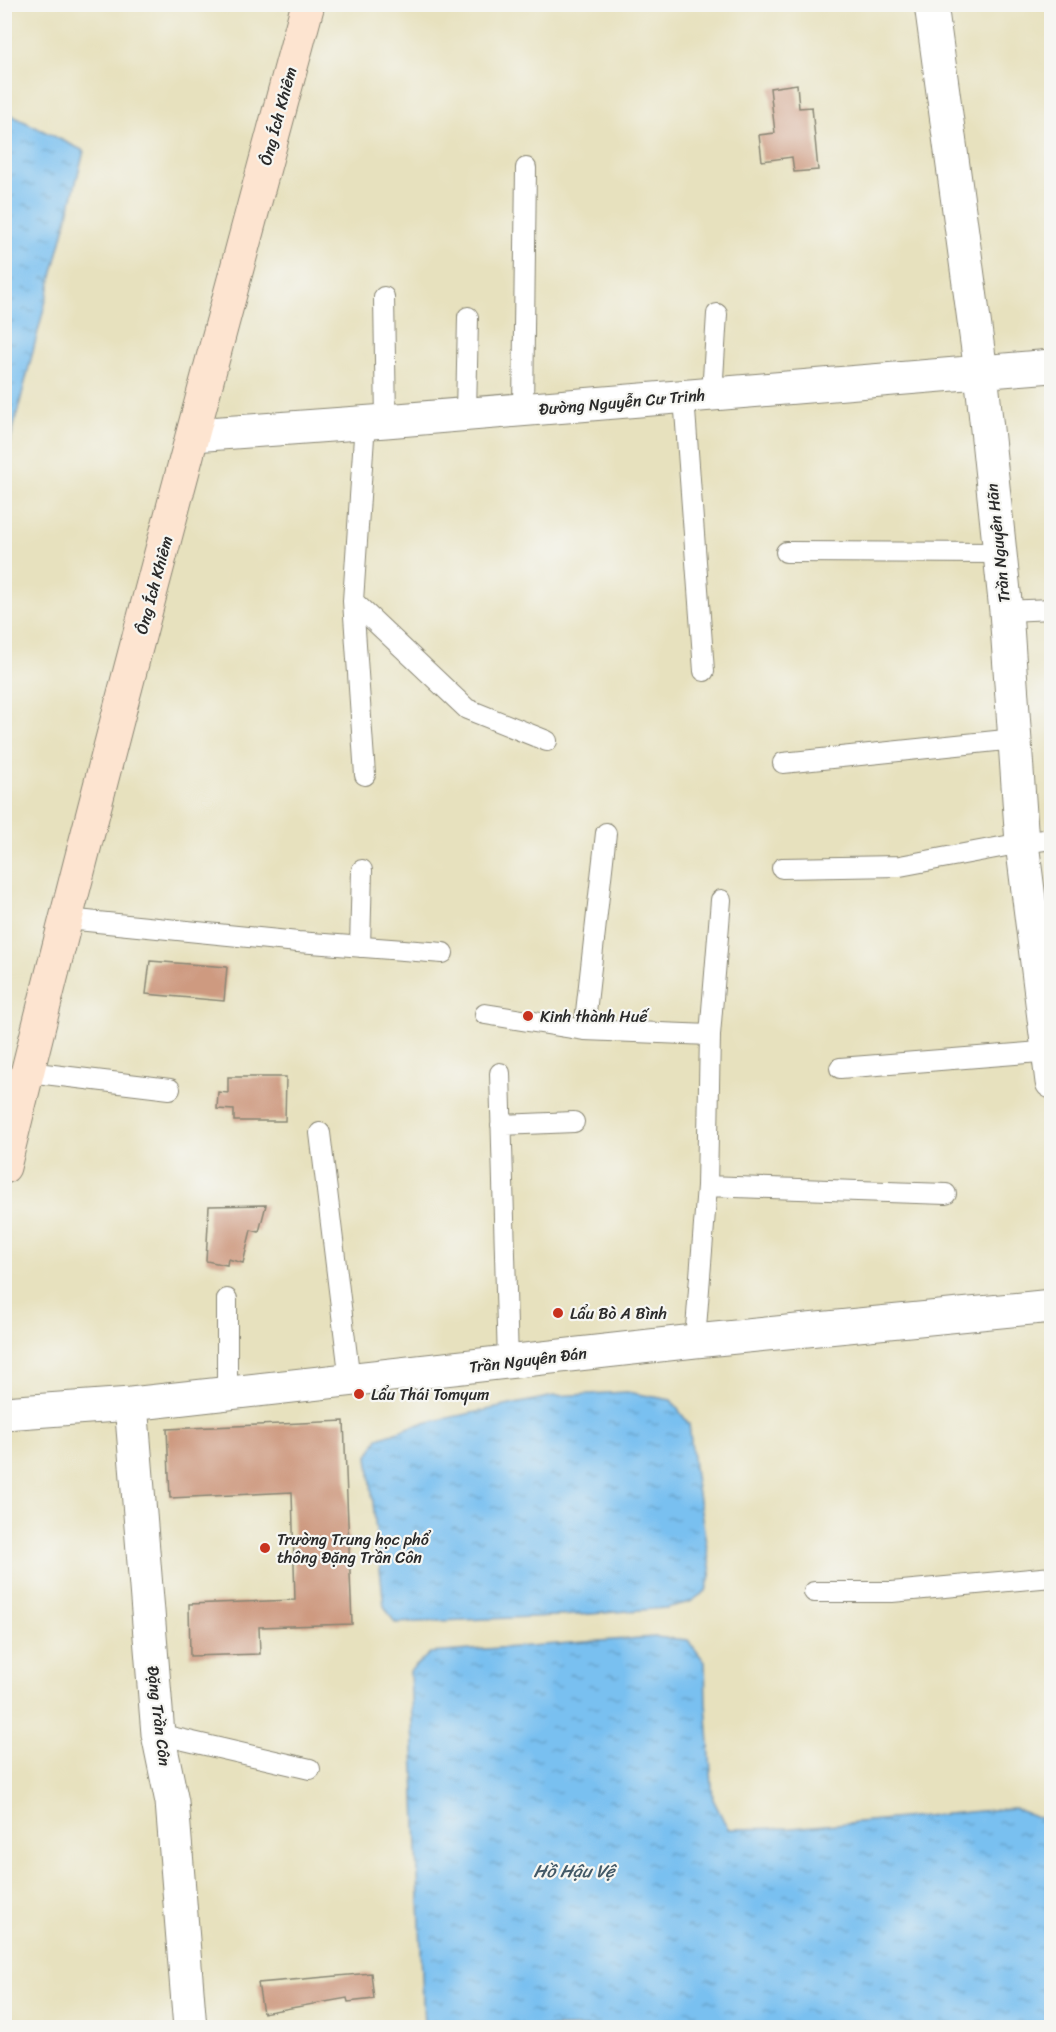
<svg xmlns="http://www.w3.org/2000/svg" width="1056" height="2032" viewBox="0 0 1056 2032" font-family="Sriracha,sans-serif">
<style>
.water{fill:url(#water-ripples);stroke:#52768e;stroke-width:1.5}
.building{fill:#ce9a80}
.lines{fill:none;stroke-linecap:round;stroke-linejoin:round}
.lane-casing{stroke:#898674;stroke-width:22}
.street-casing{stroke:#898674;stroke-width:35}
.secondary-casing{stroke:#898674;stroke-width:35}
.lane{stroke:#fff;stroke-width:20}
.street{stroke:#fff;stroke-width:33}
.secondary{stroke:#fde4d0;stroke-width:33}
.poi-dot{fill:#c8321e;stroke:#f6f6f2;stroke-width:2}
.labels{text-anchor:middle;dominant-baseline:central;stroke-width:4.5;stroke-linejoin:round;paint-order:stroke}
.street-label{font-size:16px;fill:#2b2b2b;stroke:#f6f6f2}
.poi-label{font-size:16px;fill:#2b2b2b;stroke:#f6f6f2;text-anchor:start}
.water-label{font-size:18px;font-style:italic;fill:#425866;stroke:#f6f6f2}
</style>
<defs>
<pattern id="water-ripples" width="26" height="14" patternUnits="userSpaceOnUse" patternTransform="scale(1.5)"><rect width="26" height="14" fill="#79c0f0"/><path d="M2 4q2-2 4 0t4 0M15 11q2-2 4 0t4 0" fill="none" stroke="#639cc3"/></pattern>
</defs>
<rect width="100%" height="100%" fill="#f6f6f2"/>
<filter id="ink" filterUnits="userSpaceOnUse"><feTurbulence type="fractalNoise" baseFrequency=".0167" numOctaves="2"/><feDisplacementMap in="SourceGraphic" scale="12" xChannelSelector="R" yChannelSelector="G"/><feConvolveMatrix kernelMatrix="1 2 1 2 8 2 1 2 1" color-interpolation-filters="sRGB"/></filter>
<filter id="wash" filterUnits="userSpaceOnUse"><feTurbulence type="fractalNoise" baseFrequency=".008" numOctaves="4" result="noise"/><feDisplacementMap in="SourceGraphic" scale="24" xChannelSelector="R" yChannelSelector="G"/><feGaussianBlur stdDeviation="1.35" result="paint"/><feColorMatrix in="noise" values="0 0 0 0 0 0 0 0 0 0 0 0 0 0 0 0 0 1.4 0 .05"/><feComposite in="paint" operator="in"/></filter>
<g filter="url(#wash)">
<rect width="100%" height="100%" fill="#e7e1be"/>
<path class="water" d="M5,112L84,151L5,461Z
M627,1392L671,1400L689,1424L695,1476L711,1572L706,1591L690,1602L666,1608L578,1615L395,1623L384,1606L368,1456L378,1438L419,1424L554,1396Z
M655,1637L688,1640L705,1662L706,1702L713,1799L728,1829L792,1828L1013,1808L1051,1822V2027H424L410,1671L430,1653Z"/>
<g id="blocks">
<path class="building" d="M797,84L799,108L812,107L818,170L794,172L792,157L762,161L759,135L775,133L770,88Z
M150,961L227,967L224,1001L146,994Z
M228,1077H286L285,1121H234V1110L217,1109L218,1092L228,1093Z
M266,1205L259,1232L251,1230L243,1263L228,1259L227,1265L206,1261L209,1206Z
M344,1421L352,1624L259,1627L260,1654L190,1656L189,1604L295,1600L292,1492L170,1498L167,1429Z
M371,1973L374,1999L348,2002L347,1998L263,2013L258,1983Z"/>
</g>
</g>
<g filter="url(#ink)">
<use href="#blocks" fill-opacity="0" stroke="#898674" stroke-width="1.5"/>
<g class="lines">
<g class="lane-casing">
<path id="lane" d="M384,297L386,421
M712,394L717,314
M684,397L704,671
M523,410L526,168
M466,414L468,317
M786,552L999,553
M353,601L467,709L547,741
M1006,611L1052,609
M783,763L1015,739
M365,775L353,601L365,422
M782,868L900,866L1022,843L1052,839
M67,919L298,942L443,953
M360,947L362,870
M485,1014L584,1030L710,1035
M584,1030L606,833
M840,1068L1052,1051
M28,1072L170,1089
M500,1073L508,1363
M501,1125L574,1122
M320,1133L350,1381
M707,1186L946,1194
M227,1299V1393
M695,1341L707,1186L710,1035L721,900
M814,1592H892L1052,1577
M158,1734L310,1769"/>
</g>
<g class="street-casing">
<path id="street" d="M931,4L981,372L1006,611L1022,843L1052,1082
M193,435L386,421L1052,366
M131,1404L158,1734L172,1802L190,2028
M4,1413L131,1404L695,1341L1052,1306"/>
</g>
<g class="secondary-casing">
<path id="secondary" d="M4,1167C99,778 204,391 308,4"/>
</g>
<use href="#lane" class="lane"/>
<use href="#street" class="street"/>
<use href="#secondary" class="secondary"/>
</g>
</g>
<g class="poi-dot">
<circle cx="528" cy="1016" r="6"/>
<circle cx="558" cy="1313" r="6"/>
<circle cx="359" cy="1394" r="6"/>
<circle cx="265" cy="1548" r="6"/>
</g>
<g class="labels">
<g class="street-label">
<text transform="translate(278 116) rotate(-75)">Ông Ích Khiêm</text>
<text transform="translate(622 402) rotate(-5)">Đường Nguyễn Cư Trinh</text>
<text transform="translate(998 543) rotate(-96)">Trần Nguyên Hãn</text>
<text transform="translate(154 585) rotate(-75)">Ông Ích Khiêm</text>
<text transform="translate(528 1360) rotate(-7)">Trần Nguyên Đán</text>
<text transform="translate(159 1716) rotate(83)">Đặng Trần Côn</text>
</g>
<g class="poi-label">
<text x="540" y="1016">Kinh thành Huế</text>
<text x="570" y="1313">Lẩu Bò A Bình</text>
<text x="371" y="1394">Lẩu Thái Tomyum</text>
<text x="277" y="1539">Trường Trung học phổ<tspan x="277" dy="18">thông Đặng Trần Côn</tspan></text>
</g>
<g class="water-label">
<text x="574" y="1871">Hồ Hậu Vệ</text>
</g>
</g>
<rect width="1056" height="2032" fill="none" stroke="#f6f6f2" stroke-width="24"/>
</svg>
